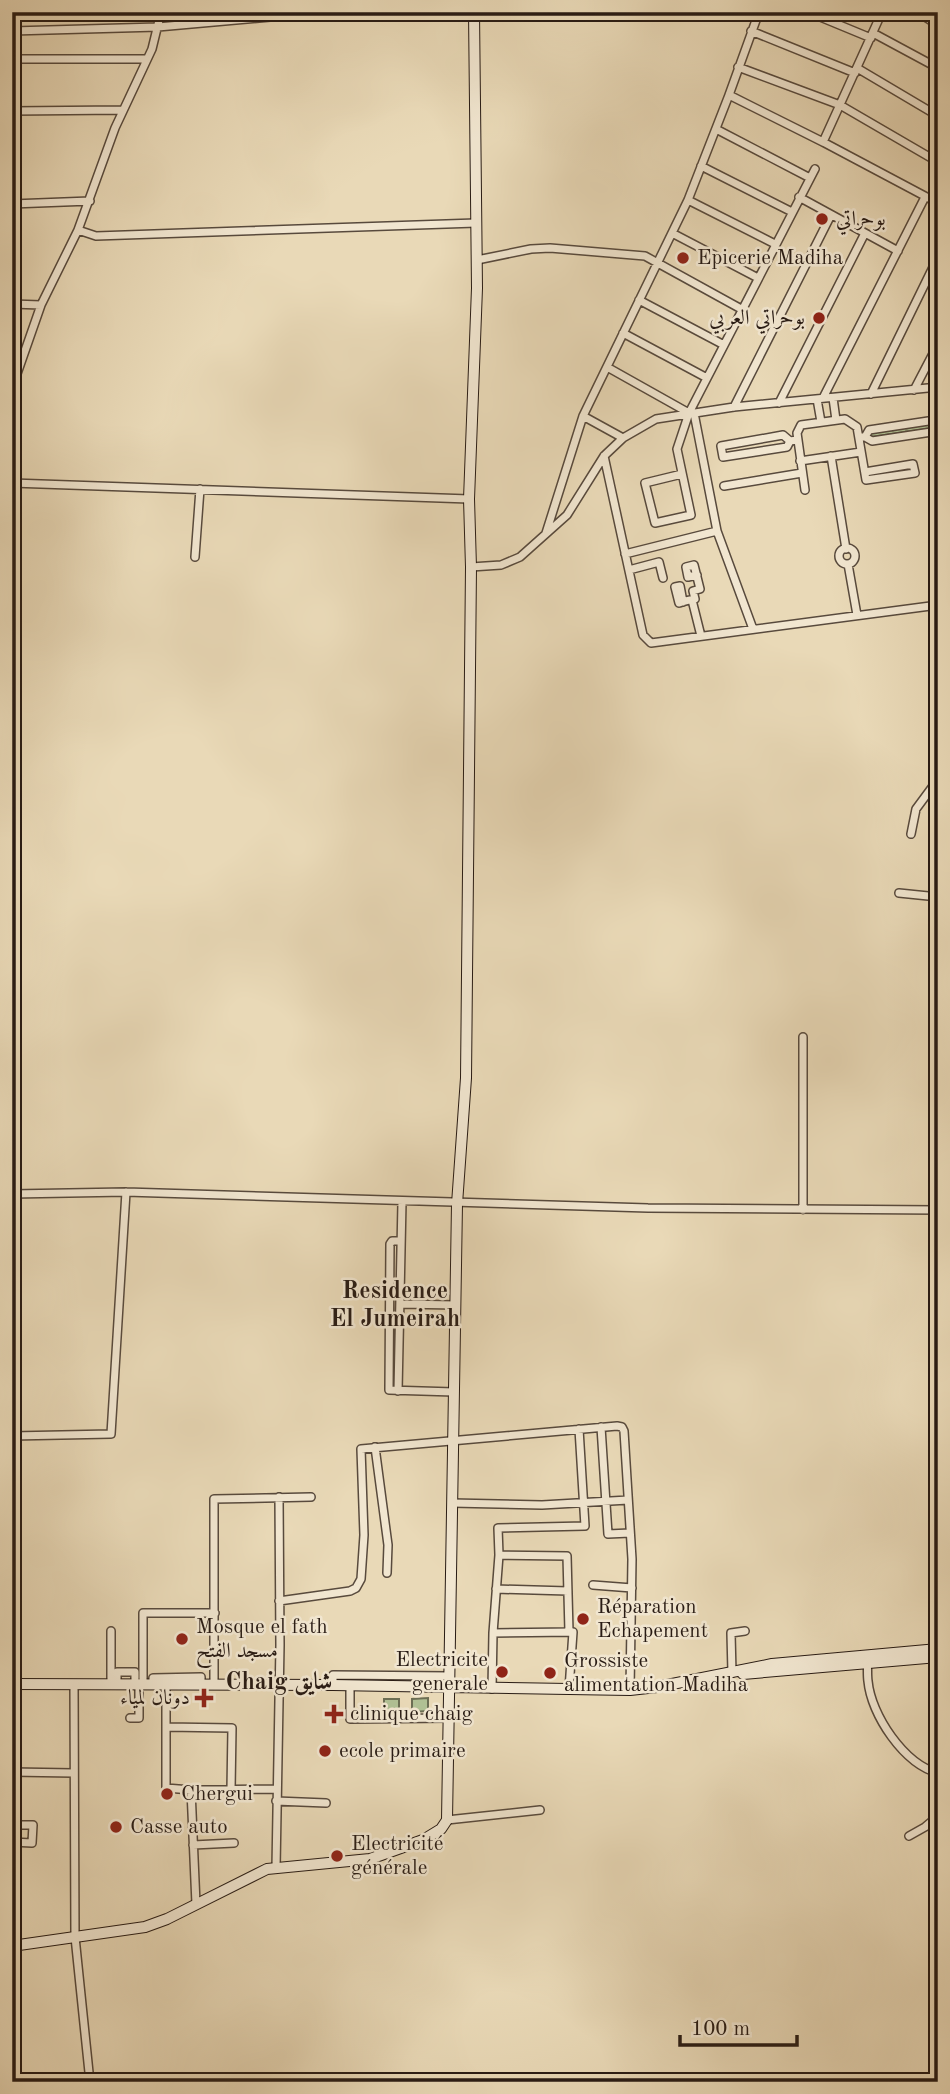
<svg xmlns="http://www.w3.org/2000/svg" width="950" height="2094" viewBox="0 0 950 2094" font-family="'Old Standard TT',Amiri,serif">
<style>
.grass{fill:url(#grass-dots);stroke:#6c6e54;stroke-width:2}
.garden{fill:#b0c094;stroke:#6c6e54;stroke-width:2}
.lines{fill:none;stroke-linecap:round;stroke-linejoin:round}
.street-casing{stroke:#584a3d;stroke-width:10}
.secondary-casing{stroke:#281b14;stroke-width:12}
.street{stroke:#f1e6d0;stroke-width:7}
.secondary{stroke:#f1e6d0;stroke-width:10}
.poi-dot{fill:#8f2418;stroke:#f1e6d0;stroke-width:2.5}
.labels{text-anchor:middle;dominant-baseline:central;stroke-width:5;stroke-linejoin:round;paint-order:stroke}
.poi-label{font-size:21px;fill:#281b14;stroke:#f1e6d0;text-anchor:start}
.quarter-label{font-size:24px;font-weight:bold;fill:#281b14;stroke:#f1e6d0}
</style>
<defs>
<pattern id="grass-dots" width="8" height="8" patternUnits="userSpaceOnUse" patternTransform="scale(1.75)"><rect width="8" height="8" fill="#b0c094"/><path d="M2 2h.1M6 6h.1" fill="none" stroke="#97a47f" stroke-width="1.8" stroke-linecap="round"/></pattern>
</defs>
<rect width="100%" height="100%" fill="#e9d9b7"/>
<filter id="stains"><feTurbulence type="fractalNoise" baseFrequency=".00286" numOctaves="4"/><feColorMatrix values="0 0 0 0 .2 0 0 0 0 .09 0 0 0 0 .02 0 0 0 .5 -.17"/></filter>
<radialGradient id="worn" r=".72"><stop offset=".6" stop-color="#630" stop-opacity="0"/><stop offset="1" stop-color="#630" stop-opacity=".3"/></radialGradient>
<path class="grass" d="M931,424L932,428L871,437V433Z"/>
<path class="garden" d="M428,1698V1711L412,1712V1699Z
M384,1699H399V1712H384Z"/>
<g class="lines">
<g class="street-casing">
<path id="street" d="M161,12L152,49L115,128L78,230L96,236L476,223
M759,12L729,95L823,142
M808,12L871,38
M882,12L823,142L936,202
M917,12L938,25
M12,31L158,27L315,13
M751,31L855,73
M873,33L938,68
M12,59H146
M738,67L840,105L938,162
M857,68L938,116
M12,111L123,110
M716,129L810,178
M701,166L792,212
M799,197L898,251
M688,200L775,244
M12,204L90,201
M672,233L758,278
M477,260L531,249L550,248L645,256L743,310
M639,300L724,345
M12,304L41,305
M623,333L707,378
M607,367L689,413
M12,388L41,305L78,230
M914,390L938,344
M871,394L938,257
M823,398L925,197
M833,398L836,420
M817,399L821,422
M779,403L865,233
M734,407L831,215
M694,413L717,531L753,629
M583,416L623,438
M859,437H865L869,430L935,420L938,431L872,441L865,437
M790,441L787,447L723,457L721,446L783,435L790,441L797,440
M604,456L643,635L651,643L938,605
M831,456L846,549
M800,461L861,452
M682,474L645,483L655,523L691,515L677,449L689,413L815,169
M12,483L469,499
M724,486L802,473
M805,490L797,433L801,425L845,419L857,427C860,445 863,463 866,480L915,473L913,464L865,472
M546,533L583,416L688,200L729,95
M839 556a8 8 0 1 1 16 0a8 8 0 1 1-16 0Z
M625,554L717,531
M195,557L200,489
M848,564L857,615
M471,567L501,565L520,557L567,515L604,456L623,438L656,419L734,407L938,387
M629,570L659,562L663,578
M692,600L701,636
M683,602L680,586L675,587L679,603C684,601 689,600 695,599L693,591L700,589L694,565L686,567L688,577L697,575
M938,773L933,781L938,791
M911,834L916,809L933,786
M899,893L938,897
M803,1037V1210
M12,1194L126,1192L648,1208L938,1210
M937,1210L938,1189
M401,1241H392L390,1244L389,1390L454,1392
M400,1304L456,1305
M398,1391L402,1202
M601,1427L608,1534L630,1533
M12,1436L111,1434L126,1192
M375,1447L388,1545L387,1573
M12,1463L15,1564H12
M452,1503L542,1505L628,1500
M499,1555L498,1528L585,1526L579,1429
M593,1585L632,1588
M496,1589L568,1591
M279,1601L350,1591L356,1588L361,1579L364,1535L361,1449L617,1426L622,1427L624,1431L632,1559L630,1690
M111,1631V1685
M493,1633L573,1632L569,1689
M867,1659C868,1667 867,1674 868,1681C871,1715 904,1764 938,1773
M732,1673L731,1633L745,1631
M74,1685L75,1937L90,2082
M117,1685V1672H135V1685
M143,1685V1613H215
M153,1685V1678L201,1677V1685
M166,1685V1788L191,1790L277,1789
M214,1685V1499L311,1497
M333,1685V1675L449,1676
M350,1685V1719L450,1718
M492,1689L493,1633L499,1555L567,1556L569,1632
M130,1718H139V1685
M166,1727L232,1728L231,1790
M12,1772L73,1773
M191,1790L196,1904
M276,1801L326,1803
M447,1820L540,1810
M12,1825H33L32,1843L12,1842
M909,1836L925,1827L938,1816
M193,1845L234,1843
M276,1868L280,1645L279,1497"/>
</g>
<g class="secondary-casing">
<path id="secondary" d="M743,1674L938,1657
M12,1684L333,1685L630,1690L657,1687L772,1664L938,1649
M12,1946L145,1927L167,1919L267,1869L370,1859L423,1840L441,1829L447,1820L457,1204L466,1078L471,567L469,499L477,288L474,12"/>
</g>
<use href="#street" class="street"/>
<use href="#secondary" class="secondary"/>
</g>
<g class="poi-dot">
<circle cx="822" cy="219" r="7"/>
<circle cx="683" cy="258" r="7"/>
<circle cx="819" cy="318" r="7"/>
<circle cx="583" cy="1619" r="7"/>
<circle cx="182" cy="1639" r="7"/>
<circle cx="502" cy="1672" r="7"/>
<circle cx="550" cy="1673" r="7"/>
<path d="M200.5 1687.5h7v7h7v7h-7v7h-7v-7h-7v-7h7z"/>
<path d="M330.5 1703.5h7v7h7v7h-7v7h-7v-7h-7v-7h7z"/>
<circle cx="325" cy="1751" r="7"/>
<circle cx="167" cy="1794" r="7"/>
<circle cx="116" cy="1827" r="7"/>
<circle cx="337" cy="1856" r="7"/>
</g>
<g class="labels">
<g class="poi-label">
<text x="836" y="219">بوحراتي</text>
<text x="697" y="258">Epicerie Madiha</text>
<text x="805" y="318" text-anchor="end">بوحراتي العربي</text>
<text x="597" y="1607">Réparation<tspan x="597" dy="24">Echapement</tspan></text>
<text x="196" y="1627">Mosque el fath<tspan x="196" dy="24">مسجد الفتح</tspan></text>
<text x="488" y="1660" text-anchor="end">Electricite<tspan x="488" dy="24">generale</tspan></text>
<text x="564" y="1661">Grossiste<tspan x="564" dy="24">alimentation Madiha</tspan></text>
<text x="190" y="1698" text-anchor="end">دونان لمياء</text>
<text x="350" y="1714">clinique chaig</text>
<text x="339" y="1751">ecole primaire</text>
<text x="181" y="1794">Chergui</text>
<text x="130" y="1827">Casse auto</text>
<text x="351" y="1844">Electricité<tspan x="351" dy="24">générale</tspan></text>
</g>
<g class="quarter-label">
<text x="395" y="1292">Residence<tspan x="395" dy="28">El Jumeirah</tspan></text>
<text x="279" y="1683">Chaig شايق</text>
</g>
</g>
<rect width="950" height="2094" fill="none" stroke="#e9d9b7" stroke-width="42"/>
<rect x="14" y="14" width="922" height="2066" fill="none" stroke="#281b14" stroke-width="3.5"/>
<rect x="21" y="21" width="908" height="2052" fill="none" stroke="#281b14" stroke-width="2"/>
<path d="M680 2035v10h117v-10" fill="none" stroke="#281b14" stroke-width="3.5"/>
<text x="691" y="2035" font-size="21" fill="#281b14" stroke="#f1e6d0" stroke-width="5" paint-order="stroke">100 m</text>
<rect width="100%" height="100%" filter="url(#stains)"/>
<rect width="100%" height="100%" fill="url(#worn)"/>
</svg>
